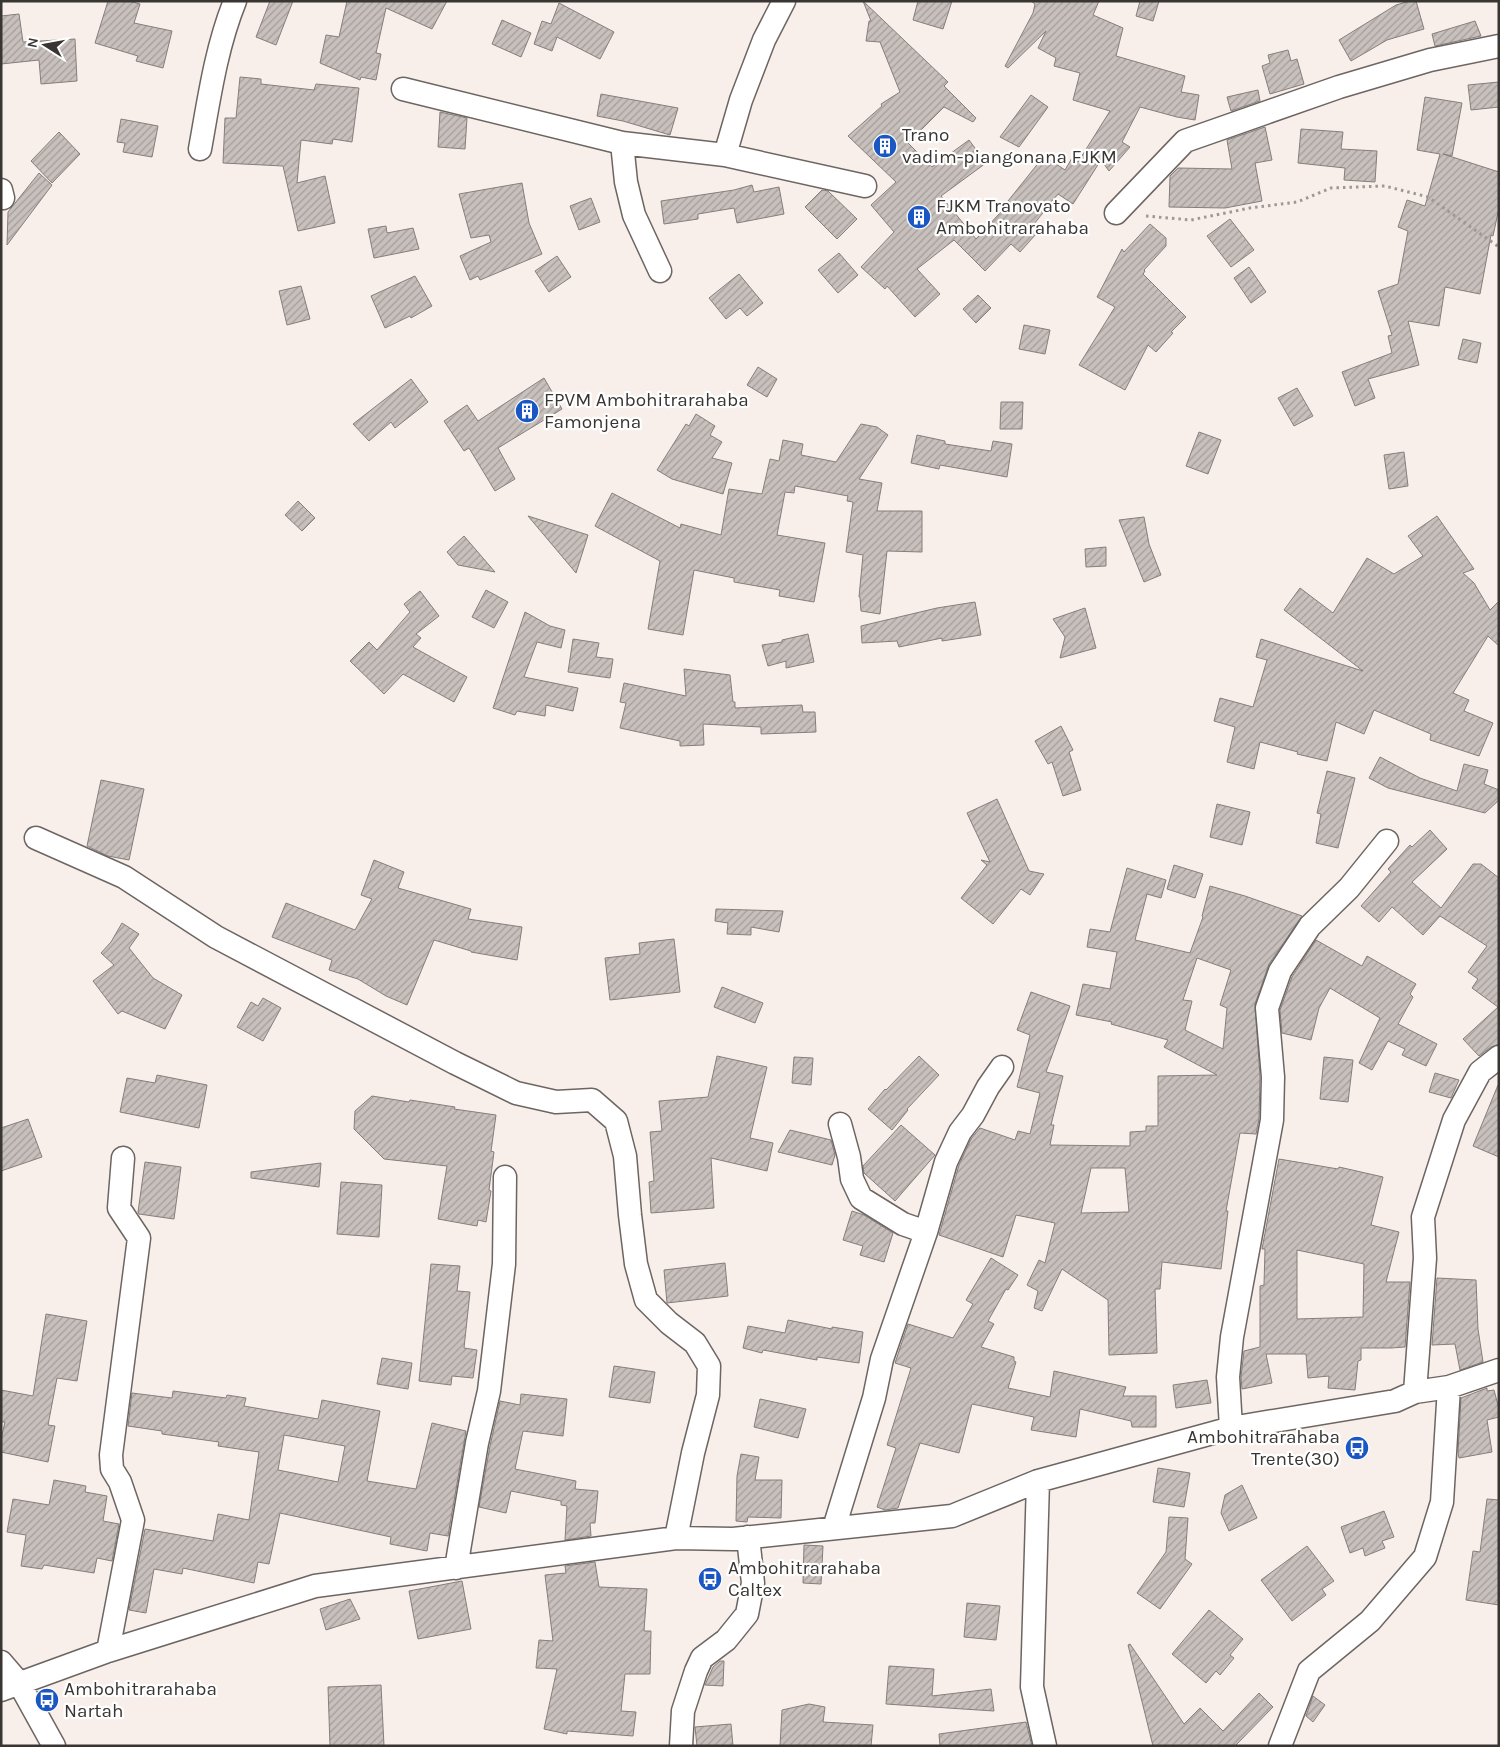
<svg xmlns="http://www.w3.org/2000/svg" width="1500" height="1747" viewBox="0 0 1500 1747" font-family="Karla,sans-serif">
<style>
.building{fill:url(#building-hatch);stroke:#867e7b;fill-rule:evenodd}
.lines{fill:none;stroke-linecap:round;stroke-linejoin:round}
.minor-casing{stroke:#6d6562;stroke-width:25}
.path{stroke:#9e9794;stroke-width:3;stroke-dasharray:2.5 4;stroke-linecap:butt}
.minor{stroke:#fff;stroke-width:22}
.labels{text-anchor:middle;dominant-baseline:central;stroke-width:4.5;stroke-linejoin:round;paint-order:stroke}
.poi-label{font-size:19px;fill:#383533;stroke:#fff;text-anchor:start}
</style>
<defs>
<pattern id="building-hatch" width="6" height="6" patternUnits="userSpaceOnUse" patternTransform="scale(1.25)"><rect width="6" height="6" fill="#c8c0bc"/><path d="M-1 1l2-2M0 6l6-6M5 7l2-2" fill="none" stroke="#a39d99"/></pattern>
</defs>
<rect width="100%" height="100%" fill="#f8efeb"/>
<path class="building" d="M108,1H129L140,4L134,23L172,31L163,68L136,61L138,56L95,43Z
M270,1H293L276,45L256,37Z
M347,1H447L432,29L386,8L376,53L381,54L376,80L361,77L360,80L320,63L326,35L339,37Z
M863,1L948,82L944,86L976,118L973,122L944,107L908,143L932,167L969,140L986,163L941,196L976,239L1010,202L1008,201L1044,156L1065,170L1072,158L1078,162L1110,111L1073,100L1080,73L1054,66L1056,58L1038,48L1046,31L1008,68L1005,66L1033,13L1035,4L1031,1H1099L1093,15L1123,28L1116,56L1185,76L1181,92L1199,95L1195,120L1177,117L1140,107L1122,142L1130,147L1109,171L1101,160L1073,204L1058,194L1030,229L1036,234L1020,252L1011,244L985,271L954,240L917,269L940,294L915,317L887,286L885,289L861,267L894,232L871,205L896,182L848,136L882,106L881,104L900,92L880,42L866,41L869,21H871Z
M918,1H952L943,29L913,20Z
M1140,1H1159L1153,21L1136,16Z
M1410,1H1416L1424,29L1387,40L1351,61L1339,40L1396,5Z
M559,3L614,32L600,59L557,37L552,51L534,44L542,21L551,24Z
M19,14L23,42L75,39L77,81L41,84L39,60L1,64V16Z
M502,20L531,33L521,57L492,44Z
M1475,21L1481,36L1435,46L1432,34Z
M1288,50L1291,61L1297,59L1304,84L1270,94L1262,66L1270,63L1268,55Z
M240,77L261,79V84L314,90L316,84L359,88L352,142L333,139L332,144L301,140L297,183L325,176L335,223L298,231L283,166L223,163L225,118H236Z
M1499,82V107L1471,110L1468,85Z
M1258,90L1260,101L1231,111L1227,97Z
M601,94L678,108L670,135L623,121L597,116Z
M1031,95L1048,107L1019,147L1000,137Z
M1425,97L1462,103L1452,156L1443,154L1499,172V208L1493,236L1491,235L1480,294L1445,287L1439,326L1408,321L1419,365L1368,379L1375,398L1355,406L1342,372L1392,353L1388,336L1392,335L1378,291L1398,284L1408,231L1398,227L1407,200L1425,206L1440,154L1417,150Z
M440,112L467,118L465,149L438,147Z
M121,119L158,126L152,157L123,152L125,143L117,142Z
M1265,127L1272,160L1255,163L1262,201L1225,208L1169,207L1170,176L1178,168L1232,169L1227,140Z
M1301,129L1343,132L1341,149L1377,151L1375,182L1344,180L1345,168L1298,163Z
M59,132L80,154L52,183L31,161Z
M39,173L52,185L7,245L8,212Z
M522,183L529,223L542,254L480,280L478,276L470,280L460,256L491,242L489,235L471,238L459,194Z
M752,185L754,192L779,187L784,214L737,223L734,208L698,214V219L664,224L661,201L734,190Z
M822,190L828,191L857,219L837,239L805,207Z
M591,198L600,222L579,230L570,206Z
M1230,219L1254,250L1231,267L1207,236Z
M1150,224L1166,238V246L1144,270L1145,271L1143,274L1186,317L1171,332L1173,333L1156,352L1148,345L1125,390L1079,365L1115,307L1097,297L1122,249L1124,252Z
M386,226L387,233L413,228L419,249L374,258L368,229Z
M839,253L858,275L838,293L818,270Z
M557,256L571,277L549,292L535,271Z
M1249,267L1266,292L1251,303L1234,278Z
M739,274L763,303L747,316L740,308L726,319L709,298Z
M415,276L432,306L411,318L410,316L385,328L371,296Z
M301,286L310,319L287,325L279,291Z
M978,295L991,308L976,323L963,309Z
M1024,325L1050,330L1045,354L1019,349Z
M1463,339L1481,343L1477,363L1458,359Z
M758,367L777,379L767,397L747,385Z
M544,378L562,409L498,448L515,479L495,491L469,448L464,451L444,421L467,405L478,421Z
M411,379L428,402L395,428L391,422L369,441L353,424Z
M1297,388L1313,416L1294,426L1278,398Z
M1001,402H1023L1022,429H1000Z
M696,414L715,426L710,435L722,442L712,458L732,463L723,494L672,479L657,470L686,424L689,426Z
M861,424L877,427L888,435L859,479L882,483L877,511H922V552L887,551L880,614L861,611L860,597H859L863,555L846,552L853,502L847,501L848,496L795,486L794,493L785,492L777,535L825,543L814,602L779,596L780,590L734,582V578L694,570L683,635L648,629L660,561L595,526L612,493L680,528L681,524L721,535L729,489L762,494L770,459L779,461L783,440L803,444L801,455L836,462Z
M1199,432L1221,440L1208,474L1186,466Z
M917,435L945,441V444L991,451L993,441L1012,444L1007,477L940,465L939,469L911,463Z
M1404,452L1408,486L1389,489L1384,455Z
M298,501L315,518L302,531L285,515Z
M528,516L588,535L576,573Z
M1437,516L1474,569L1463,573L1474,583L1490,610L1499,601V646L1488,636L1453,693L1469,700L1464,711L1493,723L1479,756L1430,740L1431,734L1374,710L1364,734L1336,722L1327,761L1297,754L1298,752L1260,742L1254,769L1227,762L1235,727L1214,721L1220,698L1253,707L1267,660L1256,657L1261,639L1363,671L1284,610L1300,588L1333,613L1367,558L1394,574L1423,556L1408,536Z
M1144,517L1149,544L1161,575L1144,582L1119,520Z
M464,536L495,572L458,565L447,552Z
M1106,547V566L1086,567L1085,549Z
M486,590L508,602L494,628L472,617Z
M420,591L439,616L416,634L421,638L413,647L467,677L454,702L403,674L384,694L350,661L369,642L377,650L410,612L404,604Z
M975,602L981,635L942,641V638L899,647L897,641L862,643L861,626L937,608Z
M1085,608L1096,648L1060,658L1065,637L1053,619Z
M525,612L550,626L565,630L561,648L537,642L524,677L578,688L573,711L546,705L545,716L517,711L515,715L493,708Z
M808,634L814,662L786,668V661L768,666L762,645L782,642V640Z
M573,639L599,643L596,657L613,659L610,678L568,672Z
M684,669L730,675L733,702H735V708L802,705L803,712H815L816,732L761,734V727L703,724L704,745L680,746V741L620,728L626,703L620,702L624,683L686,696Z
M1061,726L1073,750L1069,752L1081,790L1063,796L1052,762L1048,764L1035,741Z
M1380,757L1420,778L1457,791L1464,764L1488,770L1484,784L1499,790V800L1485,813L1388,788L1369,778Z
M1327,771L1355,778L1338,848L1316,843L1321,814L1317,813Z
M101,780L144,789L129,860L108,856L87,846Z
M997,799L1029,871L1044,874L1030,895L1021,889L993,924L961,898L987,865L981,860L990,862L967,813Z
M1217,804L1250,812L1242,845L1210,837Z
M1430,830L1447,849L1412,882L1441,908L1473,864H1481L1499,878V1044L1491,1047L1479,1056L1463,1039L1498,1007L1472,988L1478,979L1468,972L1487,946L1440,916L1423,935L1392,907L1379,922L1361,906L1391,872L1388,869L1410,845L1412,847Z
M374,860L404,872L398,888L471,909L468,919L522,927L517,960L471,952V951L434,940L407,1005L386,996L358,979L329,970L332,960L272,937L286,903L355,930L372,899L361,895Z
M1174,865L1203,874L1195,898L1167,889Z
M1127,868L1166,880L1161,898L1147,894L1135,940L1190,953L1203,917L1202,916L1210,886L1245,896L1302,916L1269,964L1255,1004L1260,1077L1259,1119L1256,1134L1240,1133L1226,1211H1228L1221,1269L1162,1262L1160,1289H1155L1157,1353L1109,1355L1108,1300L1062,1269L1042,1311L1034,1308L1038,1291L1027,1285L1039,1260L1045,1263L1055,1223L1016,1215L1003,1257L939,1235L959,1165L971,1139L980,1128L1015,1140L1018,1131L1030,1134L1040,1093L1017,1087L1030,1035L1017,1030L1031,992L1070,1006L1046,1072L1063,1076L1051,1125H1054L1050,1145L1130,1146V1132L1146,1131V1126H1158V1076L1217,1075L1164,1047L1168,1040L1111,1024L1112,1022L1076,1015L1083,984L1110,989L1117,952L1087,947L1090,929L1110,932ZM1197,958L1231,970L1220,1005L1227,1008L1223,1049L1185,1030L1192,1001L1183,1000ZM1091,1168H1125L1129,1212L1081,1213Z
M716,909L783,911L779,932L751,927V935L727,934L728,923L715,921Z
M122,923L139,934L129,948L153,978L182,995L165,1029L122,1011L118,1014L93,981L114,965L101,953L111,942Z
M674,939L680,992L610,1000L605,958L640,954L639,943Z
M1316,940L1362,966L1367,956L1416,984L1410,994L1413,997L1398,1024L1437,1044L1426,1066L1402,1055L1405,1049L1388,1041L1372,1070L1359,1063L1380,1018L1330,988L1319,1008L1311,1040L1282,1033L1280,1010L1292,977Z
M722,987L763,1003L755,1023L714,1007Z
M263,998L281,1008L263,1041L237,1027L251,1002L258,1006Z
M717,1056L767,1067L750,1138L773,1143L767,1171L711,1158L714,1208L651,1213L649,1182L654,1181L650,1132L662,1131L659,1101L708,1097Z
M919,1056L939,1075L907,1109L908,1110L892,1130L868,1109L885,1089L886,1090Z
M794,1057L813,1058L811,1085L792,1083Z
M1324,1057L1353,1060L1348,1102L1320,1099Z
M1435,1073L1459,1080L1451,1098L1429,1092Z
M157,1075L207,1085L199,1128L120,1112L127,1078L155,1083Z
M1498,1085H1499V1157L1473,1146Z
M372,1096L409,1102L410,1100L455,1107L454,1109L496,1115L491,1151L494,1152L489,1190L491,1191L486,1222L478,1220L477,1226L438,1219L447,1166L384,1159L354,1129L355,1111Z
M28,1119L42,1157L1,1171V1128Z
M901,1125L935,1155L895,1201L864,1173L863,1166Z
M790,1130L831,1140L835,1155L832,1165L778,1152Z
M1279,1159L1338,1169L1339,1167L1383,1177L1371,1225L1399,1232L1386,1282H1410L1405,1347L1391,1348H1361V1360L1358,1361L1355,1390L1328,1388L1329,1376L1308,1378L1306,1354H1266L1272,1383L1242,1389L1241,1377L1244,1351L1260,1347V1286L1264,1285L1265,1249H1262ZM1297,1250L1364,1264L1363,1317L1297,1319Z
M145,1162L181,1167L174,1219L139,1214L138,1212Z
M321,1163L319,1187L251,1178V1172Z
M341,1182L382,1185L379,1237L337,1234Z
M852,1211L864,1215L893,1233L884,1262L860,1255L863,1246L843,1240Z
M991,1258L1018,1275L1008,1290L1006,1289L988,1321L994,1324L981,1347L1014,1357V1361L1016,1362L1008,1388L1050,1397L1054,1371L1126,1387L1123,1396H1156V1427H1132L1131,1421L1080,1409L1076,1437L1031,1430L1034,1417L972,1404L959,1453L920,1443L898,1508L885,1510L877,1507L896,1448L887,1445L911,1368L895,1363L908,1324L953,1338L973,1304L966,1300Z
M725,1263L728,1296L667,1303L664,1270Z
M431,1264L460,1266L457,1291L470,1292L464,1348L477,1350L473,1378L452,1376L451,1385L419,1381Z
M1437,1278L1476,1280L1478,1329L1483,1362L1460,1370L1455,1344L1432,1345Z
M46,1314L87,1321L77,1381L57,1378L48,1425L55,1426L48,1462L1,1452V1439L5,1422H1V1390L33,1396Z
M788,1320L832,1329V1327L863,1332L859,1363L817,1357V1360L763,1350L762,1353L743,1348L748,1326L785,1333Z
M382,1358L412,1363L408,1389L377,1384Z
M614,1366L655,1372L650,1403L609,1397Z
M1207,1380L1211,1403L1176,1408L1173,1385Z
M1487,1388V1391L1494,1390L1499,1409V1417L1487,1420L1492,1452L1459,1458L1458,1452L1461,1398Z
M173,1391L226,1398L227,1395L246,1398L244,1406L318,1419L322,1400L380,1411L367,1481L416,1489L432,1423L466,1431L448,1536L430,1533L427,1551L390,1544L391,1537L280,1513L269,1564L258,1562L254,1583L183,1568L182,1574L154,1569L146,1613L129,1610L145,1529L213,1541L218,1514L249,1520L259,1452L218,1446L219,1442L162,1434V1431L128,1426L132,1393L172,1398ZM284,1435L345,1446L338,1482L278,1470Z
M521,1394L567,1399L563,1436L523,1431L515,1469L576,1481L575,1489L598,1491L595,1523H590L591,1536L565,1540L567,1506L561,1505V1501L511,1491L506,1513L479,1507L490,1446L500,1401L520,1405Z
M760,1399L806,1409L798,1438L754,1427Z
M741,1454L759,1457L755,1480H782L781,1518L748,1517L747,1522L736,1521L737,1476Z
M1158,1468L1190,1473L1184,1507L1153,1502Z
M54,1480L86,1486L85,1492L107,1496L103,1521L119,1524L112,1561L97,1558L94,1573L44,1565L42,1569L21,1566L26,1535L7,1532L13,1499L49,1505Z
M1242,1485L1257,1518L1229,1531L1221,1513L1225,1495Z
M1487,1499L1499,1500V1605L1466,1600L1473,1551L1480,1552Z
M1384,1511L1394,1537L1382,1541L1385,1548L1365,1556L1363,1548L1350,1553L1341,1527Z
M1169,1517L1188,1518L1185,1559L1192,1564L1160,1609L1137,1593L1166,1552Z
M804,1545L823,1546L821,1584L803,1583Z
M1307,1546L1334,1581L1322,1589L1326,1595L1292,1621L1261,1580Z
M595,1562L599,1587L647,1589L644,1631H651L650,1674H625L621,1711L636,1712L633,1736L567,1731V1734L544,1729L557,1669L536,1668L539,1640L553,1641L545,1575L566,1573L565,1566Z
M462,1581L471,1629L418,1639L409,1591Z
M350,1599L360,1619L326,1630L320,1609Z
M967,1603L1000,1606L996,1640L964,1637Z
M1209,1610L1243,1639L1230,1655L1234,1658L1220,1675L1216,1671L1206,1683L1172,1654Z
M1130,1644L1184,1724L1200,1708L1223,1731L1259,1693L1273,1707L1236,1745V1746H1153L1128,1645Z
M720,1661H724L723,1686L705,1685L713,1667Z
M889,1666L934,1669L932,1696L991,1689L994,1711L886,1704Z
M381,1685L384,1746H330L328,1687Z
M1313,1696L1325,1705L1313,1722L1306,1716Z
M809,1704L825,1707L823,1722L873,1725L871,1746H780L782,1710Z
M1026,1722L1032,1746H940L939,1734Z
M731,1724L733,1746H697L695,1727Z"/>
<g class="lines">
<g class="minor-casing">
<path id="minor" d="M403,89L622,143L725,155L741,100L764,40L784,1
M622,143L626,182L634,215L660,271
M200,149C209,99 216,48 235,1
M725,155L865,186
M1,190L3,198
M1116,213L1185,141L1339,87L1430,60L1499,46
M36,838L124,877L216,937L455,1063L516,1093L556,1102L592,1100L616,1121L625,1156L630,1215L636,1264L646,1300L669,1323L695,1343L709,1366L708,1395L693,1453L676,1538
M840,1124L849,1157L852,1179L861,1198L903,1224L926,1232
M1415,1392L1425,1258L1423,1217L1454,1120L1480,1072L1499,1057
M1231,1428L1228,1377L1232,1337L1272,1120L1273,1077L1267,1008L1280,971L1310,926L1349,888L1387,841
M1038,1481L1032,1687L1045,1746
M834,1528L874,1398L882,1359L926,1232L946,1162L960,1132L973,1115L988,1087L1002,1067
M456,1568L477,1443L489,1391L504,1264L505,1177
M108,1651L133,1520L120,1482L112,1469L111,1455L139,1238L119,1208L123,1158
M1,1662L19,1683L54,1746
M1,1690L108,1651L315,1586L676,1538L733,1539L952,1516L1038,1481L1231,1428L1395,1401L1415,1392L1449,1387L1499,1370
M681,1746L683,1711L696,1671L702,1658L726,1640L747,1614L753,1583L748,1537
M1280,1746L1309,1671L1370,1621L1425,1557L1442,1502L1449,1387"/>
</g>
<path class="path" d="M1146,216L1191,220L1250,208L1297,202L1331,188L1385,186L1428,197L1499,247"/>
<use href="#minor" class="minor"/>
</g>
<defs>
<g id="building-disc" transform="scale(1.25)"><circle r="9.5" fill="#1a57c3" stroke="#fff"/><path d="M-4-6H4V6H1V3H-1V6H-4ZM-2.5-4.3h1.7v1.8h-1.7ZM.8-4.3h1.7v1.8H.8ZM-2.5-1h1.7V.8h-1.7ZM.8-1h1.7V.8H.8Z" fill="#fff"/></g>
<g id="bus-disc" transform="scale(1.25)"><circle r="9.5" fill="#1a57c3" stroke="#fff"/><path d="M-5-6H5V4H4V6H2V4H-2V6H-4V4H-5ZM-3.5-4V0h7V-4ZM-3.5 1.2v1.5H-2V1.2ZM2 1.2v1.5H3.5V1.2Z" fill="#fff"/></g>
</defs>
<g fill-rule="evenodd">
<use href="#building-disc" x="885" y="146"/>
<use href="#building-disc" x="919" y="217"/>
<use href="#building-disc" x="527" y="411"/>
<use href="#bus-disc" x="1357" y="1448"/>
<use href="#bus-disc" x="710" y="1579"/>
<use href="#bus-disc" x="47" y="1700"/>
</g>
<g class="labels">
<g class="poi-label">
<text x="902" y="135">Trano<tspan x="902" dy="22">vadim-piangonana FJKM</tspan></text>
<text x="936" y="206">FJKM Tranovato<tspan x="936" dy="22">Ambohitrarahaba</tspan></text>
<text x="544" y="400">FPVM Ambohitrarahaba<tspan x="544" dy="22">Famonjena</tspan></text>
<text x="1340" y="1437" text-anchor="end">Ambohitrarahaba<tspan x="1340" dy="22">Trente(30)</tspan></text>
<text x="728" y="1568">Ambohitrarahaba<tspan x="728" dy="22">Caltex</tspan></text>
<text x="64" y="1689">Ambohitrarahaba<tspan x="64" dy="22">Nartah</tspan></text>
</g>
</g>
<rect width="1500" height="1747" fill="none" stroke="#383533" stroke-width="5"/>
<g transform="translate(45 45) rotate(281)" stroke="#ffffff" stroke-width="4" paint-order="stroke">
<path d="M0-4L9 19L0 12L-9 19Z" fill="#383533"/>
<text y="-8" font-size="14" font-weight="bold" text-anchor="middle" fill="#383533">N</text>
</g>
</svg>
